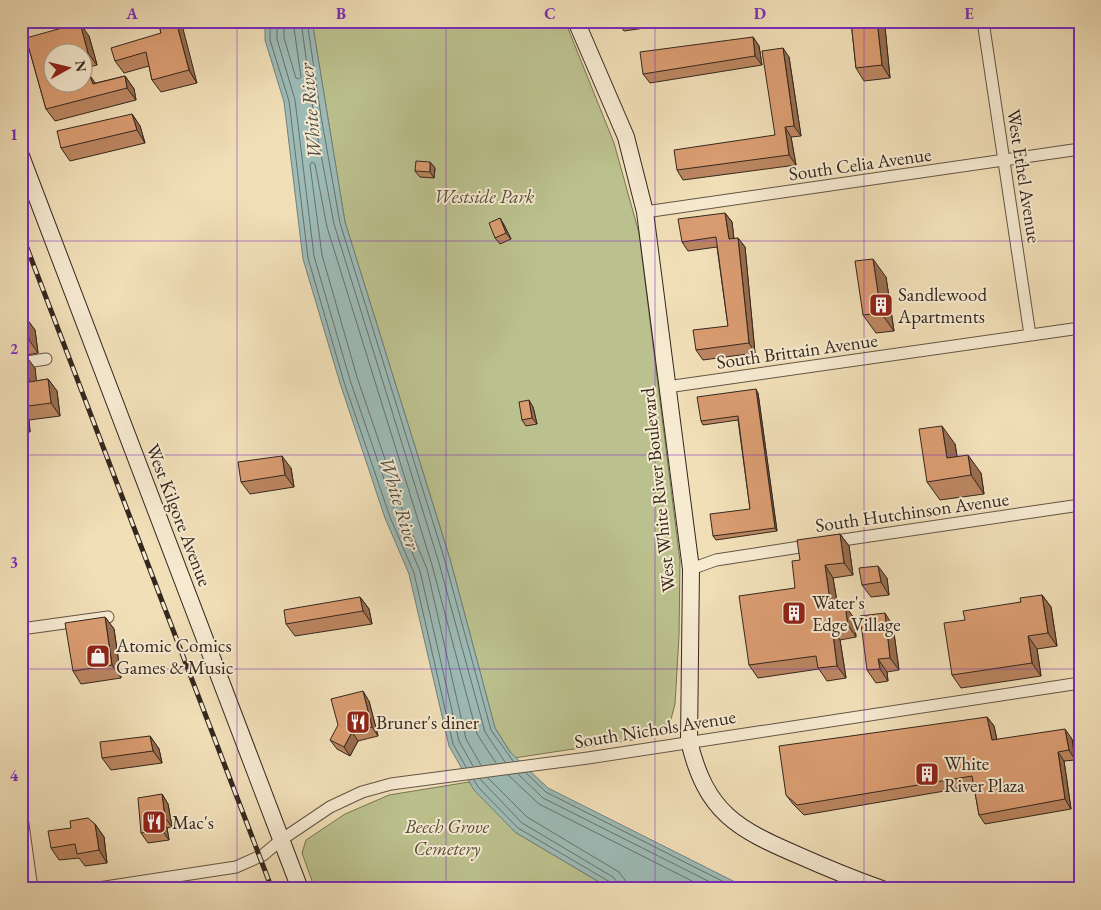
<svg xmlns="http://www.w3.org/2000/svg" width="1101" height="910" viewBox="0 0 1101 910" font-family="'EB Garamond',serif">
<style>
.green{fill:#bbc18e;stroke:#787456}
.water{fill:#9dbbb7;stroke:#73807a}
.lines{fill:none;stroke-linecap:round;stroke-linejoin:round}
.shore{stroke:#68716a;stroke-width:1}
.street-casing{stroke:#635544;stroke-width:13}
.secondary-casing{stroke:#34271e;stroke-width:18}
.street{stroke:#f6ead1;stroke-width:11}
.secondary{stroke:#f6ead1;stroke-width:16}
.rail-casing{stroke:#34271e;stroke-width:5}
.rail{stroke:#f6ead1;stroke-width:3;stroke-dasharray:9;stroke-linecap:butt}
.wall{fill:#bb8661;stroke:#34271e}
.shaded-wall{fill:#996d4f;stroke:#34271e}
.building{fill:#da9c71;stroke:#34271e}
.grid{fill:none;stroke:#7b2cbf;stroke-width:1;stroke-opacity:0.55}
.labels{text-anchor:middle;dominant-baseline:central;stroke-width:4;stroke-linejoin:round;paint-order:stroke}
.street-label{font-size:19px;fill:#34271e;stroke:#f6ead1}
.park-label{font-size:19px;font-style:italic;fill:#564e3a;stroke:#f6ead1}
.poi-label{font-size:19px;fill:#34271e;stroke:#f6ead1;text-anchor:start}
.water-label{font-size:20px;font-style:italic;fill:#4e4c44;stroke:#f6ead1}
.neatline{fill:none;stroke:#7b2cbf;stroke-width:2}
.grid-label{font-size:16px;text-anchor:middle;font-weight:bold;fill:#7b2cbf}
</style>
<rect width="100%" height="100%" fill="#f1dfb8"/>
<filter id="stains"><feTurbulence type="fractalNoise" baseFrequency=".004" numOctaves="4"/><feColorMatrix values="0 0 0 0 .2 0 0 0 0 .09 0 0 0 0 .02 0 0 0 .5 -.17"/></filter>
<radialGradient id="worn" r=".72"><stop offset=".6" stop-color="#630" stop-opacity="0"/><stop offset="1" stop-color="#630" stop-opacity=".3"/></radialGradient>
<path class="green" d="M312,21H565L614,143L639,233L680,561L679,636L675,704L670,723L646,738L514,758L495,728L450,559L345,222Z
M469,782L515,832L611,889H315L302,853L306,840L345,814L389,795Z"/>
<path class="water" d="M265,21H312L345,222L450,559L495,728L510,752L548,788L749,889H611L515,832L474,790L449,746L409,574L385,518L340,383L303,259L284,102L265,40Z"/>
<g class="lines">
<path class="shore" d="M270,21V40L289,101L308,258L344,382L390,517L414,573L453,744L466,767
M277,21V39L295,100L314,256L350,380L396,514L420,571L459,741L473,766
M284,21V38L296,78L299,79L301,77L293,21
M301,21L314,117L334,224L439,563L485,732L505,762
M307,21L321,116L340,223L445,561L491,730L513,761
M481,765L466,739L427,569L403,512L357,377L322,255L310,165L312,162L315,164L327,227L432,565L477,734L496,763
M526,773L546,792L738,889
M518,774L543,798L724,889
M508,775L539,804L708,889
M488,778L527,817L619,872L625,880L626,889
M480,779L522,823L613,877L618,883L619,889
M474,780L478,787L518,828L610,882L613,889"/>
<g class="street-casing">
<path id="street" d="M983,21L1030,335
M645,212L1080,149
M21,363L46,359
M667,387L1080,328
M829,542L1080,505
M691,569L716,560L813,545
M21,629L108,617
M21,810L32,889
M92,889L236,867L263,855L281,840L330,807L362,792L391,784L588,758L1080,683"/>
</g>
<g class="secondary-casing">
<path id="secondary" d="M576,21L626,137L645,212L691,569L689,741C706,813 737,829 800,856C827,868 854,879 882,889
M21,156L300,889"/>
</g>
<use href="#street" class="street"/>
<use href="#secondary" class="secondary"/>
<g class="rail-casing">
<path id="rail" d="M21,232L272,889"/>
</g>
<use href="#rail" class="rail"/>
</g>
<path class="wall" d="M158,21L197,83L161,92L152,80L149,66L124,73L115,61L161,33Z
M617,21H694L624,31Z
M851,21H881L885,27L890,78L864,81L856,68Z
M89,36L97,65L82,69V52H52V82L96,83L125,76L134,89L136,100L55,121L46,109L26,38Z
M753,37L759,46L762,65L650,83L643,74Z
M789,57L801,136L791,137L796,165L683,180L677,170L775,135Z
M132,114L140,126L145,143L70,161L61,148Z
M430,162L435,168L434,178L420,177L415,171Z
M725,213L732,222L734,239L738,238L745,247L755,353L703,360L696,350L728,326L717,247L688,251L682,242Z
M500,218L504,225L511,239L500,244L495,238Z
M886,277L894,331L876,333L863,315Z
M21,299L24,302L26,318L35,330L38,353L21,356Z
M21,356L35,368L36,381L48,379L57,391L60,416L29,420L30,432L21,433Z
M758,393L777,531L716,540L713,536L750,509L738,420L703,425L701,421Z
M533,407L537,424L526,426L522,420Z
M955,444L957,456L981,473L984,494L940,500L927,482Z
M291,468L294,487L250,494L241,482Z
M840,534L849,546L853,575L833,578L838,607L845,606L854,618L856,637L840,640L846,678L827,681L819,669L758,678L749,665L795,588L800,560Z
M887,578L889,595L871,597L862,585Z
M1042,595L1051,607L1057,646L1037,649L1041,676L961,688L952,675L965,620Z
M360,597L369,609L372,624L295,636L286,624Z
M105,617L114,629L121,678L81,684L73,671Z
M893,626L899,670L887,672L888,681L876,683L867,670Z
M369,701L378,736L358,741L350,756L337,749L330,740Z
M987,717L994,726L997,740L1072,739L1075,760L1064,761L1071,809L985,824L979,815L974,786L804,815L793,804L786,795Z
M150,736L159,749L162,763L111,770L102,758Z
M162,794L168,804L172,827L167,828L169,840L148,843L141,833Z
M95,824L104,837L107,863L85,866L79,858L59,860L51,848Z"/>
<path class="shaded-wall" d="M176,21H181L197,83L189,70Z
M877,21H881L885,27L890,78L882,65Z
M80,23L89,36L97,65L88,53Z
M753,37L759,46L762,65L755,56Z
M783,48L789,57L801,136L794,126Z
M89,74L98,87L93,84Z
M125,76L134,89L136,100L127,88Z
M132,114L140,126L145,143L137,130Z
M785,127L791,137L796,165L789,155Z
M430,162L435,168L434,178L430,172Z
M725,213L732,222L735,249L729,239Z
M500,218L504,225L511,239L506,233Z
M738,238L745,247L755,353L749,343Z
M873,259L886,277L894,331L881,313Z
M21,299L24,302L28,331L21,322Z
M26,318L35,330L38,353L29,340Z
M26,356L35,368L38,394L29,382Z
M48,379L57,391L60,416L51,403Z
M756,389L758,393L777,531L775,528Z
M529,400L533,407L537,424L532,418Z
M21,409L29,420L30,432L22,420Z
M942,426L955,444L960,476L947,458Z
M968,455L981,473L984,494L971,475Z
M282,456L291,468L294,487L285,475Z
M840,534L849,546L853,575L844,563Z
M825,565L833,578L840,620L831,608Z
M878,566L887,578L889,595L881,582Z
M1042,595L1051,607L1057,646L1048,633Z
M360,597L369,609L372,624L363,611Z
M845,606L854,618L856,637L848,625Z
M885,613L893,626L899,670L890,658Z
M105,617L114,629L121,678L112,665Z
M832,627L840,640L846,678L837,666Z
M1028,636L1037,649L1041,676L1032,663Z
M878,659L887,672L888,681L880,669Z
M363,691L369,701L378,736L372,727Z
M987,717L994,726L999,750L992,740Z
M1065,729L1072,739L1075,760L1069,750Z
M352,732L358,741L350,756L344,747Z
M150,736L159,749L162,763L153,751Z
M1058,752L1064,761L1071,809L1065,799Z
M162,794L168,804L172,827L165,818Z
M160,819L167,828L169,840L162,830Z
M95,824L104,837L107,863L99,850Z"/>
<path class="building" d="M158,21H176L189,70L152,80L146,52L115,61L111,48L161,33Z
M851,21H877L882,65L856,68Z
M80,23L88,53L82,54V52H52V82H82V76L89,74L93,84L125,76L127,88L46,109L26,38Z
M753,37L755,56L643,74L640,52Z
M783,48L794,126L785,127L789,155L677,170L674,150L775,135L762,51Z
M132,114L137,130L61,148L57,131Z
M416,161L430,162V172L415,171Z
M725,213L729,239L738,238L749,343L696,350L693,330L728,326L716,237L682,242L678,219Z
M500,218L506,233L495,238L489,223Z
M873,259L881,313L863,315L855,261Z
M26,318L29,340L21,342V319Z
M21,356H26L29,382L48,379L51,403L21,407Z
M756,389L775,528L713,536L710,514L750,509L738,416L701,421L697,397Z
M529,400L532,418L522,420L519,402Z
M942,426L947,458L968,455L971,475L927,482L919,429Z
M282,456L285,475L241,482L238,462Z
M840,534L844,563L825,565L831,608L845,606L848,625L832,627L837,666L818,668L816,656L749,665L739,596L795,588L792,561L800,560L797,540Z
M878,566L881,582L862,585L859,568Z
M1042,595L1048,633L1028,636L1032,663L952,675L944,623L965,620L963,611L1021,602L1020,598Z
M360,597L363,611L286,624L284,610Z
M885,613L890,658L878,659L880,669L867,670L860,616Z
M105,617L112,665L73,671L65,623Z
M363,691L372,727L352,732L344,747L330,740L338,725L331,699Z
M987,717L992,740L1065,729L1069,750L1058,752L1065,799L979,815L972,776L797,805L786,795L779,746Z
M150,736L153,751L102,758L100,742Z
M162,794L165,818L160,819L162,830L141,833L138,798Z
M88,818L95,824L99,850L77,854L75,844L51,848L48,831L71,828L70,821Z"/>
<path class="grid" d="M237,21V889M446,21V889M655,21V889M864,21V889M21,241H1080M21,455H1080M21,669H1080"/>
<defs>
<g id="building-square" transform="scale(1.25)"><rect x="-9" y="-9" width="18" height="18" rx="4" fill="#8f2418" stroke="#f6ead1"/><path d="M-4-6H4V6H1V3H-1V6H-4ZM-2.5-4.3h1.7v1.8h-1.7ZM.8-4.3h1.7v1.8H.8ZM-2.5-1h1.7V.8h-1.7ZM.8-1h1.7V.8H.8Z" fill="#fff"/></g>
<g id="shop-square" transform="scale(1.25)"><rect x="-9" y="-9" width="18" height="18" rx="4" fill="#8f2418" stroke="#f6ead1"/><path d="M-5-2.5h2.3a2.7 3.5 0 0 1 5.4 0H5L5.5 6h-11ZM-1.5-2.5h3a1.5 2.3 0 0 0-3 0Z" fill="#fff"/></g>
<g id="restaurant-square" transform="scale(1.25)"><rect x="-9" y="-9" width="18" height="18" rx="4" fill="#8f2418" stroke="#f6ead1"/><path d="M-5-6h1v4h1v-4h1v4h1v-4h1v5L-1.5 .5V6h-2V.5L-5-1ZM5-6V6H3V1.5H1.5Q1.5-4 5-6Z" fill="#fff"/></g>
</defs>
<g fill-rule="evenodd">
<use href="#building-square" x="881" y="305"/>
<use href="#building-square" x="794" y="613"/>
<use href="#shop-square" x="98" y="656"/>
<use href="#restaurant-square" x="358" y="722"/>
<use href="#building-square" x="927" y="774"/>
<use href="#restaurant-square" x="154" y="822"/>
</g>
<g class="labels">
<g class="street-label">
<text transform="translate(860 164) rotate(-8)">South Celia Avenue</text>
<text transform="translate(1024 176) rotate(81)">West Ethel Avenue</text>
<text transform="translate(797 351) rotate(-8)">South Brittain Avenue</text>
<text transform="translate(658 490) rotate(-96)">West White River Boulevard</text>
<text transform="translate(912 512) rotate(-8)">South Hutchinson Avenue</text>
<text transform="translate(179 515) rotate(69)">West Kilgore Avenue</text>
<text transform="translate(655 729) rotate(-9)">South Nichols Avenue</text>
</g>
<g class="park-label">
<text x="484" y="196">Westside Park</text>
<text x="447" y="826">Beech Grove<tspan x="447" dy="22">Cemetery</tspan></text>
</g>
<g class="poi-label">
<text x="898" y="294">Sandlewood<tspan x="898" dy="22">Apartments</tspan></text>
<text x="812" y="602">Water's<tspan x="812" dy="22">Edge Village</tspan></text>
<text x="116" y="645">Atomic Comics<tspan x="116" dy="22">Games &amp; Music</tspan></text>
<text x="376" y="722">Bruner's diner</text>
<text x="944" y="763">White<tspan x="944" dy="22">River Plaza</tspan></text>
<text x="172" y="822">Mac's</text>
</g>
<g class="water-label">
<text transform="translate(310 111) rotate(-95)">White River</text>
<text transform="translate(400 503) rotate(73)">White River</text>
</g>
</g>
<rect width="1101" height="910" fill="none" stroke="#f1dfb8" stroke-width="55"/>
<g transform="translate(68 68) rotate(82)"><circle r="24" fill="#f6ead1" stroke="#a89c89"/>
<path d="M0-4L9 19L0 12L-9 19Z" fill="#8f2418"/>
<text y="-8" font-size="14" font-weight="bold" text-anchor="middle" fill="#34271e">N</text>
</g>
<rect x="28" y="28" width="1046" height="854" class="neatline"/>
<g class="grid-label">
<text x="132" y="19">A</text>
<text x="341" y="19">B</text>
<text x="550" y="19">C</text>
<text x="760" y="19">D</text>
<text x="969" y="19">E</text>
<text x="14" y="140">1</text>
<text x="14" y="354">2</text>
<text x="14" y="568">3</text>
<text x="14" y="781">4</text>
</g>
<rect width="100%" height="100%" filter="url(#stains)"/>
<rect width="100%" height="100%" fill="url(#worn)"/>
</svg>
